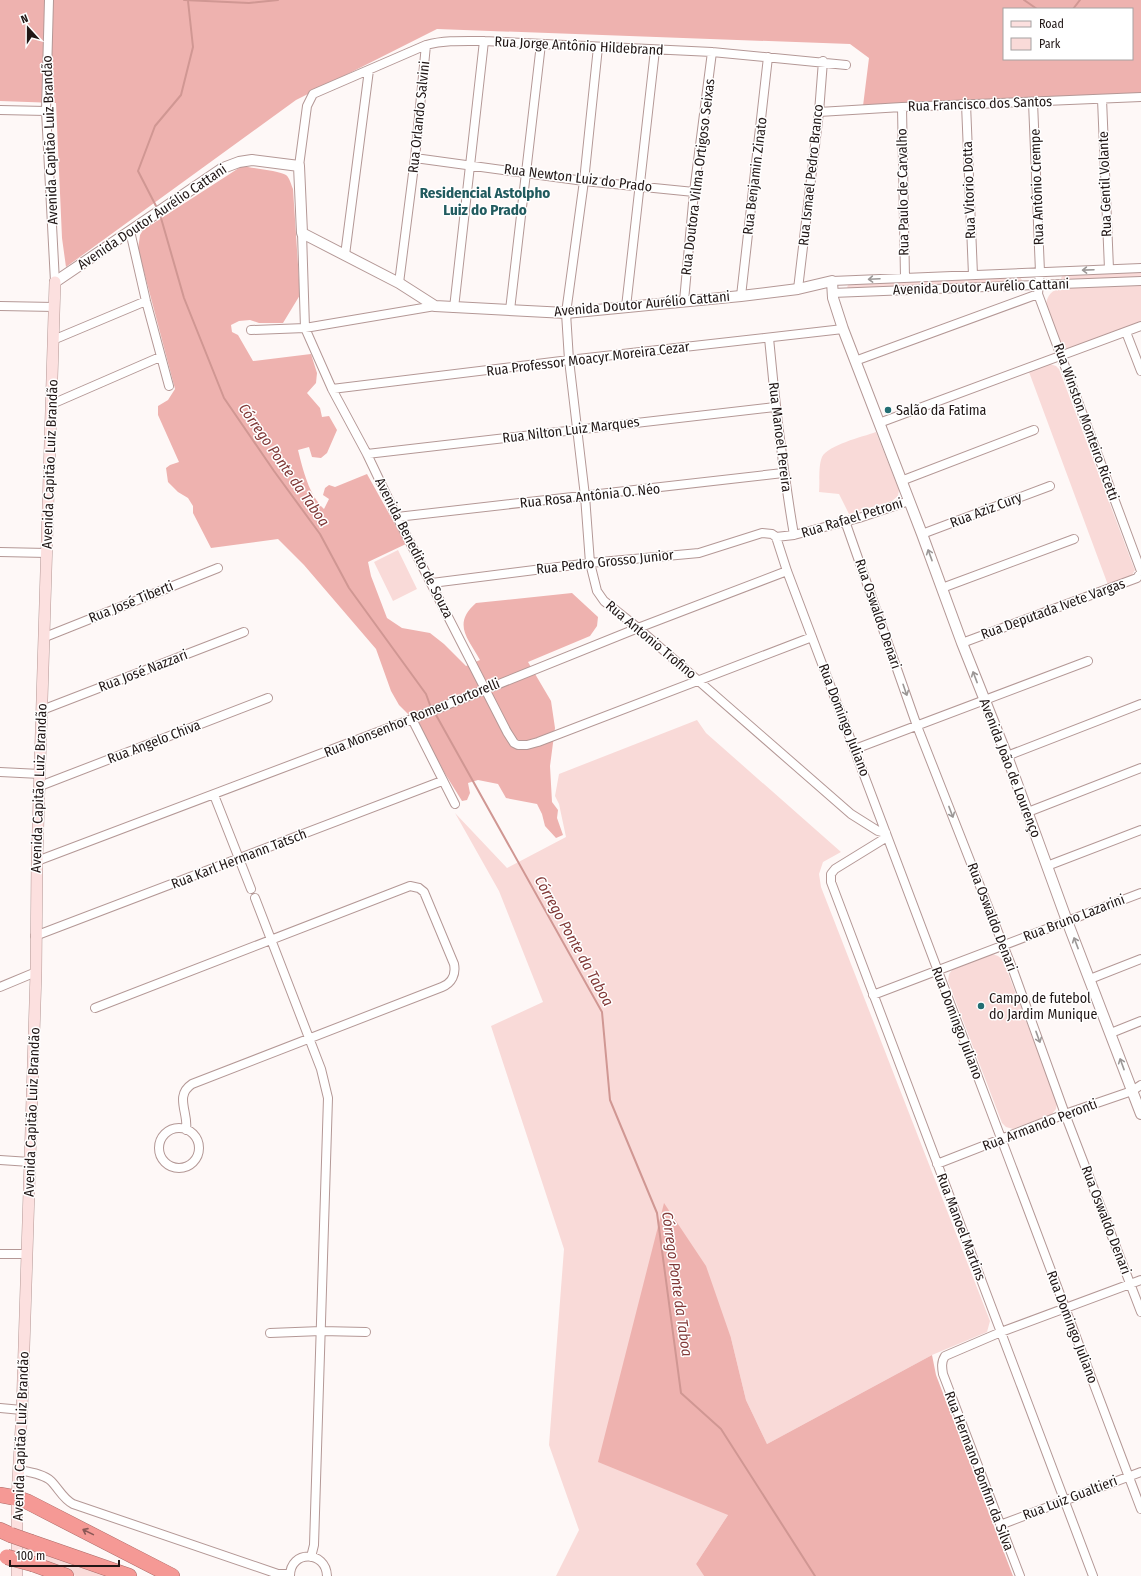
<svg xmlns="http://www.w3.org/2000/svg" width="1141" height="1576" viewBox="0 0 1141 1576" font-family="'Fira Sans Condensed',sans-serif">
<style>
.green{fill:#f9dad8}
.forest{fill:#eeb2af;fill-rule:evenodd}
.lines{fill:none;stroke-linecap:round;stroke-linejoin:round}
.stream{stroke:#d09793;stroke-width:2}
.minor-casing{stroke:#b49896;stroke-width:10}
.tertiary-casing{stroke:#b49896;stroke-width:12}
.secondary-casing{stroke:#b49896;stroke-width:12}
.motorway-casing{stroke:#ab6c69;stroke-width:16}
.minor{stroke:#fff;stroke-width:8}
.tertiary{stroke:#fff;stroke-width:10}
.secondary{stroke:#fce0df;stroke-width:11}
.motorway{stroke:#f59995;stroke-width:15}
.motorway-bridge-casing{stroke:#ab6c69;stroke-width:16;stroke-linecap:butt}
.motorway-bridge{stroke:#f59995;stroke-width:15}
.oneway{stroke:#9b9796}
.oneway2{stroke:#8b5856}
.poi-dot{fill:#236e73;stroke:#fff;stroke-width:1.5}
.labels{text-anchor:middle;dominant-baseline:central;stroke-width:3;stroke-linejoin:round;paint-order:stroke}
.street-label{font-size:14px;fill:#211716;stroke:#fff}
.poi-label{font-size:14px;fill:#211716;stroke:#fff;text-anchor:start}
.neighbourhood-label{font-size:15px;font-weight:bold;fill:#215b5f;stroke:#fff}
.water-label{font-size:15px;font-style:italic;fill:#813938;stroke:#fff}
</style>
<rect width="100%" height="100%" fill="#fef8f7"/>
<path class="green" d="M1141,271V278L1063,281L1061,278L1063,275Z
M1019,276L1022,280L1021,282L848,288L847,287L849,284Z
M1141,284V322L1068,349L1062,346L1046,305C1047,295 1052,290 1062,288Z
M1050,364L1056,366L1059,369L1134,568L1135,570L1132,575L1108,585L1029,372Z
M876,432L899,490L898,496L892,501L849,514L839,494L819,492C820,482 818,467 822,457C828,445 862,437 876,432Z
M398,550L417,589L393,601L374,562Z
M697,720L706,733L841,852L823,862L819,874L821,887L990,1321L987,1332L932,1355L767,1444L746,1400L731,1338L728,1515L696,1564L704,1576H556L579,1530L549,1445L564,1249L491,1026L543,1002L499,891L455,813L507,868L566,837L559,804L555,796L559,774Z
M992,954L998,956L1003,960L1057,1102L1056,1109L1052,1114L1013,1129L1006,1127L1002,1123L948,981L949,974L953,969Z
M22,1545L116,1576H76L21,1557Z"/>
<path class="forest" d="M0,0H1141V93L863,106L869,58L850,44L437,29L296,100L66,267L62,238L56,103L0,101ZM1004,9H1132V59H1004Z
M242,166C251,168 280,171 286,175C290,178 291,185 293,189L300,295L283,323H259L250,320L239,321L231,325L232,332L238,335L253,361L311,354L317,373L316,383L307,393L320,408L322,417L329,416L337,430L327,453L321,458L312,457L309,447L298,450C303,470 309,495 324,509L329,499L323,495L325,488L329,485L335,487L367,474L406,544L368,562L371,576L387,618L402,628L430,633L444,644L466,666L480,660C468,638 452,624 476,603L572,593L598,617L597,626L590,636L528,662L551,701L555,728L550,766L552,802L558,810L557,818L563,835L556,838L545,826L542,814L537,804L506,798L498,784L478,780L468,783L470,793L467,800L462,801L444,772L420,726L399,705L391,691L376,649L304,565L278,539L211,548L193,513V506L188,498L178,492L168,482L166,468L170,465L179,462L158,415V406L168,400L175,389L138,249L140,235L143,230Z
M664,1203L706,1266L731,1338L746,1400L767,1444L932,1355L936,1375L1013,1576H704L696,1564L728,1515L598,1462Z"/>
<g class="lines">
<path class="stream" d="M184,0L249,3L278,0
M1024,0L1037,9
M1073,9L1080,0
M156,206L138,171L155,126L181,95L193,47L188,1
M161,218L184,298L224,398L274,471L320,534L349,588L426,694L430,705
M436,715L602,1012L610,1100L657,1213L681,1393L721,1429L815,1576"/>
<g class="minor-casing">
<path id="minor" d="M49,0L46,111L55,282
M598,47L584,181L566,313L569,360L585,496L590,563L597,591L604,601L638,628L851,814L878,831L886,833
M1102,99L1109,269
M1033,102L1040,272L1038,294L1141,571
M966,104L973,275
M902,107L905,278
M0,110L46,111
M819,112L902,107L1141,97
M415,158L584,181L694,192
M299,166L307,106L313,94L426,45C445,40 464,41 484,41L712,52L846,65
M130,231L146,301L169,386
M302,233L305,328L332,389L367,454L397,517L507,732L514,743L518,745H527L538,742L812,637
M345,255L369,70
M832,281L1141,268
M399,283L415,158L426,45
M798,289L819,112L823,61
M832,293L1141,281
M741,296L768,57
M684,301L694,192L712,52
M0,306L55,307
M626,307L655,50
M454,308L484,41
M510,310L541,44
M251,330L305,328L435,306
M1126,332L1141,371
M769,338C775,404 783,470 794,535
M53,340L146,301
M855,361L1038,294
M332,389L569,360L843,329
M52,404L160,357
M879,423L1141,326
M367,454L775,407
M901,481L1034,430
M397,517L783,473
M845,521L917,726L1013,970L1065,1114L1141,1312
M922,534L1050,486
M776,537L787,571L1141,1509
M776,537L794,535L859,518L909,501
M0,552L47,553
M432,583L590,563L699,553L762,533L772,534L776,537
M942,588L1074,539
M45,637L218,568
M962,643L1137,578L1141,572
M42,710L244,632
M412,719L455,804
M855,749L1088,661
M1007,756L1141,704
M0,772L40,774
M40,786L268,698
M214,795L251,889
M1028,812L1141,768
M887,837L835,869L831,874V882L1093,1576
M37,861L412,719L638,628L787,571
M1047,866L1141,830
M255,898L321,1069L328,1098L314,1545L311,1557
M35,936L442,781
M1090,979L1141,959
M0,987L36,972
M873,995L1141,893
M95,1008L410,886L419,888L424,892L454,964C456,974 452,983 442,987L192,1084C174,1096 189,1113 186,1130
M1111,1033L1141,1021
M159 1148a20 20 0 1 1 40 0a20 20 0 1 1-40 0Z
M0,1160L30,1162
M937,1164L1065,1114L1132,1091L1141,1085
M0,1254H27
M270,1333L321,1331L366,1332
M0,1408L22,1410
M19,1470C29,1472 44,1474 51,1481C59,1489 63,1499 73,1504L278,1574H290
M1000,1525L1141,1472
M290,1576C290,1550 326,1550 327,1576
M1020,1576L943,1374C942,1368 941,1362 945,1356L1001,1332L1141,1280"/>
</g>
<g class="tertiary-casing">
<path id="tertiary" d="M55,282L223,168L239,162L252,160L299,166L302,233L399,283L435,306L566,313L741,296L798,289L832,281L833,298L843,329L922,534L962,643L1007,756L1067,921L1141,1114"/>
</g>
<g class="secondary-casing">
<path id="secondary" d="M17,1576V1498L22,1410L36,972L37,861L55,282"/>
</g>
<g class="motorway-casing">
<path id="motorway" d="M0,1495L17,1498L28,1502L172,1576
M0,1530L11,1535
M31,1542L129,1576
M33,1564L66,1576"/>
</g>
<use href="#minor" class="minor"/>
<use href="#tertiary" class="tertiary"/>
<use href="#secondary" class="secondary"/>
<use href="#motorway" class="motorway"/>
<g class="motorway-bridge-casing">
<path id="motorway-bridge" d="M11,1535L31,1542
M7,1557L33,1564"/>
</g>
<use href="#motorway-bridge" class="motorway-bridge"/>
</g>
<defs><path id="oneway-shaft" d="M-6 0H5M1.5-3L5.5 0L1.5 3" fill="none" stroke-width="1.6" stroke-linecap="round" stroke-linejoin="round"/></defs>
<g class="oneway">
<use href="#oneway-shaft" transform="translate(1088 270) rotate(178)"/>
<use href="#oneway-shaft" transform="translate(874 279) rotate(177)"/>
<use href="#oneway-shaft" transform="translate(930 555) rotate(-110)"/>
<use href="#oneway-shaft" transform="translate(975 677) rotate(-111)"/>
<use href="#oneway-shaft" transform="translate(905 690) rotate(71)"/>
<use href="#oneway-shaft" transform="translate(951 812) rotate(69)"/>
<use href="#oneway-shaft" transform="translate(1076 943) rotate(-111)"/>
<use href="#oneway-shaft" transform="translate(1038 1037) rotate(70)"/>
<use href="#oneway-shaft" transform="translate(1122 1064) rotate(-110)"/>
</g>
<use class="oneway2" href="#oneway-shaft" transform="translate(88 1532) rotate(-154)"/>
<g class="poi-dot">
<circle cx="888" cy="410" r="4"/>
<circle cx="981" cy="1006" r="4"/>
</g>
<g class="labels">
<g class="street-label">
<text transform="translate(579 46) rotate(3)">Rua Jorge Antônio Hildebrand</text>
<text transform="translate(980 104) rotate(-2)">Rua Francisco dos Santos</text>
<text transform="translate(419 117) rotate(-84)">Rua Orlando Salvini</text>
<text transform="translate(50 140) rotate(-92)">Avenida Capitão Luiz Brandão</text>
<text transform="translate(811 175) rotate(-84)">Rua Ismael Pedro Branco</text>
<text transform="translate(755 176) rotate(-83)">Rua Benjamin Zinato</text>
<text transform="translate(698 177) rotate(-83)">Rua Doutora Vilma Ortigoso Seixas</text>
<text transform="translate(578 178) rotate(7)">Rua Newton Luiz do Prado</text>
<text transform="translate(1105 184) rotate(-92)">Rua Gentil Volante</text>
<text transform="translate(1037 187) rotate(-92)">Rua Antônio Crempe</text>
<text transform="translate(969 190) rotate(-92)">Rua Vitorio Dotta</text>
<text transform="translate(903 192) rotate(-91)">Rua Paulo de Carvalho</text>
<text transform="translate(152 217) rotate(-34)">Avenida Doutor Aurélio Cattani</text>
<text transform="translate(981 287) rotate(-2)">Avenida Doutor Aurélio Cattani</text>
<text transform="translate(642 304) rotate(-5)">Avenida Doutor Aurélio Cattani</text>
<text transform="translate(588 359) rotate(-7)">Rua Professor Moacyr Moreira Cezar</text>
<text transform="translate(1086 422) rotate(70)">Rua Winston Monteiro Ricetti</text>
<text transform="translate(571 430) rotate(-7)">Rua Nilton Luiz Marques</text>
<text transform="translate(780 437) rotate(83)">Rua Manoel Pereira</text>
<text transform="translate(50 464) rotate(-88)">Avenida Capitão Luiz Brandão</text>
<text transform="translate(590 496) rotate(-6)">Rua Rosa Antônia O. Néo</text>
<text transform="translate(986 510) rotate(-21)">Rua Aziz Cury</text>
<text transform="translate(852 518) rotate(-17)">Rua Rafael Petroni</text>
<text transform="translate(414 548) rotate(63)">Avenida Benedito de Souza</text>
<text transform="translate(605 562) rotate(-6)">Rua Pedro Grosso Junior</text>
<text transform="translate(131 602) rotate(-22)">Rua José Tiberti</text>
<text transform="translate(1053 609) rotate(-20)">Rua Deputada Ivete Vargas</text>
<text transform="translate(878 614) rotate(71)">Rua Oswaldo Denari</text>
<text transform="translate(651 640) rotate(40)">Rua Antonio Trofino</text>
<text transform="translate(143 671) rotate(-21)">Rua José Nazzari</text>
<text transform="translate(412 718) rotate(-22)">Rua Monsenhor Romeu Tortorelli</text>
<text transform="translate(844 720) rotate(69)">Rua Domingo Juliano</text>
<text transform="translate(154 742) rotate(-21)">Rua Angelo Chiva</text>
<text transform="translate(1010 768) rotate(69)">Avenida João de Lourenço</text>
<text transform="translate(39 788) rotate(-88)">Avenida Capitão Luiz Brandão</text>
<text transform="translate(239 859) rotate(-21)">Rua Karl Hermann Tatsch</text>
<text transform="translate(992 917) rotate(69)">Rua Oswaldo Denari</text>
<text transform="translate(1074 918) rotate(-21)">Rua Bruno Lazarini</text>
<text transform="translate(957 1023) rotate(69)">Rua Domingo Juliano</text>
<text transform="translate(32 1112) rotate(-88)">Avenida Capitão Luiz Brandão</text>
<text transform="translate(1040 1125) rotate(-21)">Rua Armando Peronti</text>
<text transform="translate(1106 1220) rotate(69)">Rua Oswaldo Denari</text>
<text transform="translate(961 1227) rotate(69)">Rua Manoel Martins</text>
<text transform="translate(1072 1327) rotate(69)">Rua Domingo Juliano</text>
<text transform="translate(21 1436) rotate(-88)">Avenida Capitão Luiz Brandão</text>
<text transform="translate(979 1471) rotate(69)">Rua Hermano Bonfim da Silva</text>
<text transform="translate(1070 1498) rotate(-21)">Rua Luiz Gualtieri</text>
</g>
<g class="poi-label">
<text x="896" y="410">Salão da Fatima</text>
<text x="989" y="998">Campo de futebol<tspan x="989" dy="16">do Jardim Munique</tspan></text>
</g>
<g class="neighbourhood-label">
<text x="485" y="193">Residencial Astolpho<tspan x="485" dy="17">Luiz do Prado</tspan></text>
</g>
<g class="water-label">
<text transform="translate(284 465) rotate(55)">Córrego Ponte da Taboa</text>
<text transform="translate(574 941) rotate(61)">Córrego Ponte da Taboa</text>
<text transform="translate(677 1284) rotate(82)">Córrego Ponte da Taboa</text>
</g>
</g>
<rect x="1003" y="8" width="130" height="52" fill="#ffffff" stroke="#a6a2a2"/>
<rect x="1011" y="21" width="20" height="6" fill="#fce0df" stroke="#a6a2a2"/>
<text x="1039" y="28" font-size="12" fill="#211716">Road</text>
<rect x="1011" y="38" width="20" height="12" fill="#f9dad8" stroke="#a6a2a2"/>
<text x="1039" y="48" font-size="12" fill="#211716">Park</text>
<g transform="translate(28 28) rotate(339)" stroke="#ffffff" stroke-width="3" paint-order="stroke">
<path d="M0-3L7 15L0 10L-7 15Z" fill="#211716"/>
<text y="-6" font-size="11" font-weight="bold" text-anchor="middle" fill="#211716">N</text>
</g>
<path d="M10 1560v6h109v-6" fill="none" stroke="#211716" stroke-width="2"/>
<text x="16" y="1560" font-size="12" fill="#211716" stroke="#ffffff" stroke-width="3" paint-order="stroke">100 m</text>
</svg>
